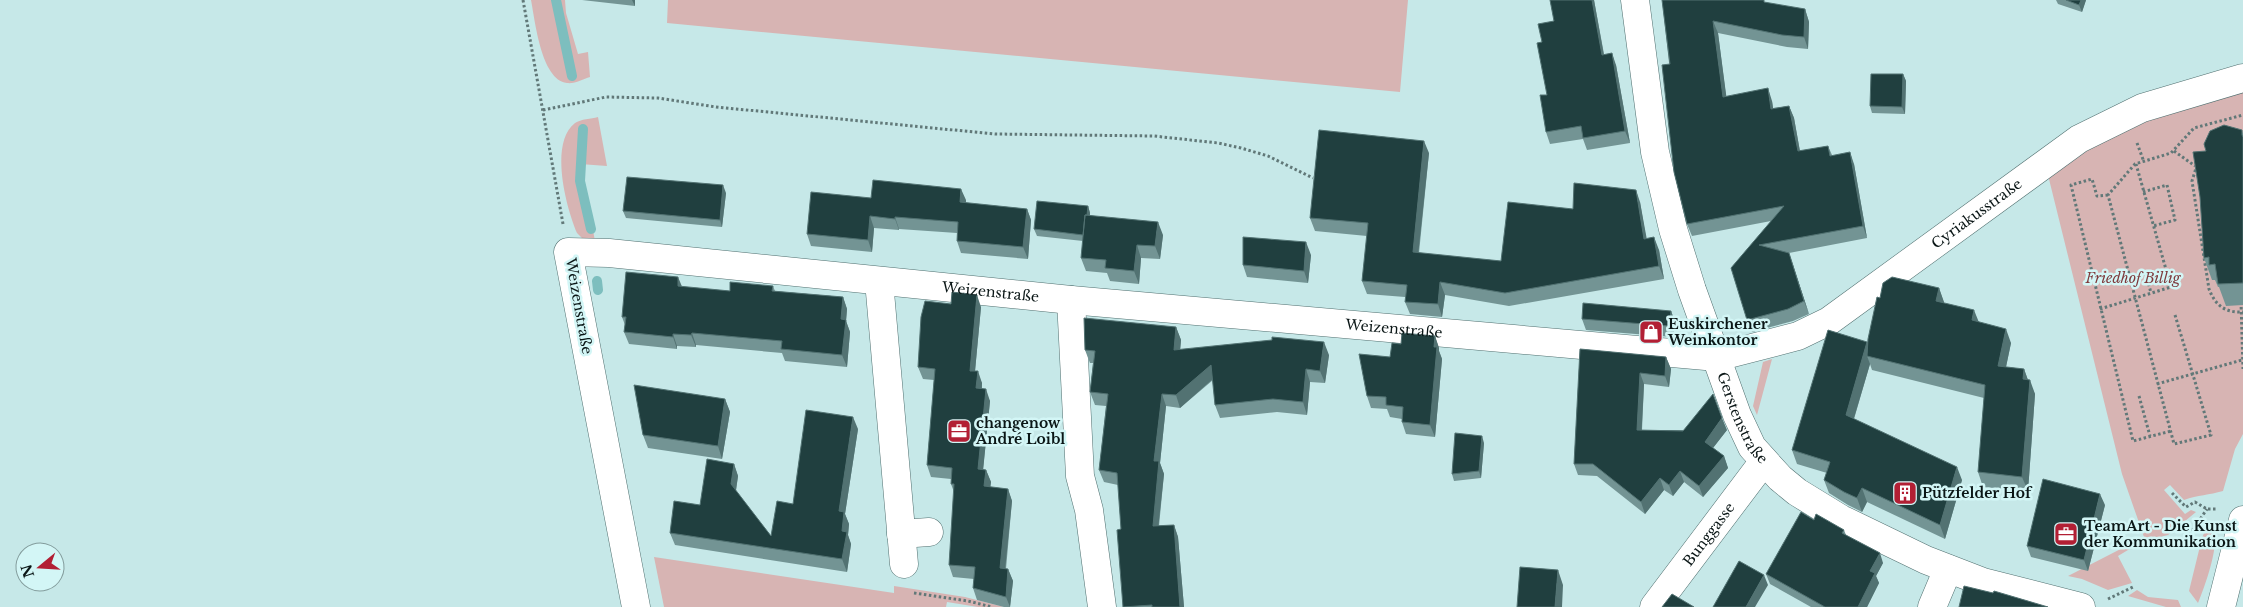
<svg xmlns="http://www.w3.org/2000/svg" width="2243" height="607" viewBox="0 0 2243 607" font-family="'Libre Baskerville',serif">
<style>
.green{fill:#d7b4b3}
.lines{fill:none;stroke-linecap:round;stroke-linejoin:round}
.stream{stroke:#7dbebe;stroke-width:10}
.minor-casing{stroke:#517070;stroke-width:29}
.tertiary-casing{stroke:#517070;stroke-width:29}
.path{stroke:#617878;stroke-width:3;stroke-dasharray:2.5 2.5;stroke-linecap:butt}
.minor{stroke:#fff;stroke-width:28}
.tertiary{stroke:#fff;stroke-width:28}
.wall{fill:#739494}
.shaded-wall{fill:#527272}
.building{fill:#203f3f;stroke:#527272}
.labels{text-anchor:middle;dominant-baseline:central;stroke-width:5;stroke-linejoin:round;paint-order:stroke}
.street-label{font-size:14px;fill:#0a1616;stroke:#d3f6f6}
.park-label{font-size:14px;font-style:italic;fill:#7e393b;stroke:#d3f6f6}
.poi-label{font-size:14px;font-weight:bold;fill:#0a1616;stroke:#d3f6f6;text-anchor:start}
</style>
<rect width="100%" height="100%" fill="#c6e8e8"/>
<path class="green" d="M531,0H565L566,13L578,54L588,52L590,77C583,79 575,84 567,83C541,80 535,20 531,0Z
M668,0H1408L1400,92L667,23Z
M2243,85V434L2235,449L2223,491C2209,495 2198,495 2184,500L2170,485L2164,490L2185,514L2191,510L2196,512L2168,535L2143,541L2118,556L2132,583L2108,590L2082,579L2068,576L2144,537L2122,474L2047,171L2083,143Z
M598,117L607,166L580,164L595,241L583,239L577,233C566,207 549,143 575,123C581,119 591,119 598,117Z
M1772,359L1757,415L1753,406L1763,362Z
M2209,521L2213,523C2221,542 2206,583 2198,603L2189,591L2202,538Z
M654,557L894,593V586L965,597L1004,607H978L947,602L946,607H664Z
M2137,590L2148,597L2178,600L2181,607H2166L2128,596Z"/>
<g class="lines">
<path class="stream" d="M556,0L572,76
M583,129L580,181L591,229
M597,281L598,290"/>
<g class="minor-casing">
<g id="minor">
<path id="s1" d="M1635,0L1655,152L1673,229L1692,290L1737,415L1752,447L1780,478L1797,492L1841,519L1926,560L1983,582L2081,607"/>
<path d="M879,281L904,564"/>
<path d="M1071,300L1080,476L1089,510L1102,607"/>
<path d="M901,534L929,532"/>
<path id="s2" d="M636,607L568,252L609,253L1071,300L1717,357L1798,336L1829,321L2079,139L2142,108L2243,78"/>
<path id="s3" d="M1654,607L1764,461"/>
<path d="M1932,607L1948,569"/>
</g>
</g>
<g class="tertiary-casing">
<path id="tertiary" d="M2221,607L2243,520"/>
</g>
<path class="path" d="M523,0L563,224
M543,110L606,97L658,98L716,107L995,134L1154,136L1218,143L1241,148L1268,156L1313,178
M2137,143L2144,162
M2174,151L2195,166
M2197,165L2192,181L2209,289C2215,305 2225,313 2243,312
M2143,192L2167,185L2175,220L2153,226
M2108,195L2097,196L2092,179L2071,185L2133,441L2171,431
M2146,274L2151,293
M2241,302L2243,369
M2100,309L2171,287L2136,164
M2175,315L2211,435L2174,444L2108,195L2135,164L2171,153L2194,128L2243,115
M2157,384L2242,360
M2139,396L2150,436
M2172,493L2186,507L2195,502L2207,509H2216
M2192,531L2207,509
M914,593L968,601L992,607
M2108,599L2135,586"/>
<use href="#minor" class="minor"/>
<use href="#tertiary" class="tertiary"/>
</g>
<path class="wall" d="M582,0H635V6Z
M1550,0H1594L1604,54L1616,65L1630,143L1587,150L1583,139L1550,144L1546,132L1547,95L1542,42L1554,21Z
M1662,0L1767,3L1805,9L1809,22L1808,49L1787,47L1718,33L1726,96L1772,101L1773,108L1789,106L1794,118L1800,151L1828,146L1832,155L1854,164L1867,238L1789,253L1793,265L1809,314L1793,321L1752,332L1731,268L1771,221L1692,236L1687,224Z
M2056,0H2086L2082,12L2058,4Z
M1903,74L1906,81L1905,114L1872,113L1870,106Z
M2242,130L2243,134V305L2226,306L2219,287H2218L2215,280H2212L2204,258L2206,151Z
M1429,153L1419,253L1501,261L1573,209L1640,202L1646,238L1659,250L1664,279L1509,306L1445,295L1442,317L1410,314L1405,302V297L1367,294L1362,281L1367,236L1315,231L1310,218Z
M726,193L722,227L626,218L623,211Z
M871,198L966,200V203L1027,209L1031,220L1028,259L961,253L957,241V233L899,229V230L874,228L872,252L811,246L807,234Z
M1088,206L1090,213V215L1163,235L1160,259L1141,258L1139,284L1110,281L1107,273L1086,271L1081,258L1083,241L1037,236L1034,229Z
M1311,255L1308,283L1247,277L1243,265Z
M773,286L775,291L843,297L847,309L846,321L850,332L847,367L785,361L782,353L696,345V347L677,346V349L629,344L624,332L625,325L622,317L682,287L730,291Z
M1939,288L1944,303L1979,322L2011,343L2006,367L2024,369L2028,380L2035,394L2028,491L1983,487L1978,472L1984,398L1872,370L1870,364L1854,419L1962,480L1945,539L1867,502L1862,512L1848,505L1829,493L1824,480L1827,473L1797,464L1792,450L1867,342Z
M951,304L981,307L975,371L982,383V389L990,401L983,469L986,470L991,482L990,487L1008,489L1012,501L1006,569H1008L1013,581L1010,607H1004L977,600L973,588L974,579L953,577L949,565L954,492L951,484V479L931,477L927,465L934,380L923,379L918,367Z
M1671,311L1675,322L1673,337L1586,330L1582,319Z
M1176,327L1181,340L1180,350L1329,355L1325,383L1310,382L1307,415L1277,412L1220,418L1215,405L1213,380L1180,408L1166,406L1160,463L1164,474L1159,526L1174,525L1178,537L1184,607H1123L1121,529L1118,485L1104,482L1099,470L1106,406L1095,405L1090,392L1093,363H1090L1085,350Z
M1435,336L1439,348V351L1442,359L1435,437L1406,434L1402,422V419L1390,417L1387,409L1371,408L1367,396L1390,357L1401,344Z
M1580,349L1666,357L1671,369L1669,387L1644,384L1642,430H1727L1713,448L1724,456L1728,468L1703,497L1684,482L1673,496L1664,490L1645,514L1597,476L1578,475L1574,464Z
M725,399L730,412L722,459L648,448L643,435Z
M858,429L845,514L849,524L848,535L851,544L847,572L675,545L670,533L700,505L734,464L738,476L736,491L771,536L793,504Z
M1484,443L1481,478L1454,481L1452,474Z
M2105,505L2088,571L2031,557L2027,546Z
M1814,520L1844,530L1846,535L1883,563L1876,576L1879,583L1867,607H1811L1770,584L1766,574Z"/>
<path class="shaded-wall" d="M632,0H635V6Z
M1592,0H1594L1606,67L1602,55Z
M2081,0H2086L2082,12L2079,5Z
M1805,9L1809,22L1808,49L1804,37Z
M1713,21L1718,33L1728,109L1723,97Z
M1612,53L1616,65L1630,143L1625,131Z
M1903,74L1906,81L1905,114L1902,107Z
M1768,88L1772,101L1775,121L1771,109Z
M1789,106L1794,118L1802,163L1798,151Z
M1424,141L1429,153L1417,265L1413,252Z
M1850,152L1854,164L1867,238L1863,226Z
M723,185L726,193L722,227L720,220Z
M961,189L966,200L965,214L960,202Z
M1636,190L1640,202L1649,251L1644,239Z
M1088,206L1090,213L1087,242L1085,235Z
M1027,209L1031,220L1028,259L1023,247Z
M870,216L874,228L872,252L868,240Z
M895,217L899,229V230L895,219Z
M1158,222L1163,235L1160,259L1155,246Z
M1654,237L1659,250L1664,279L1659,266Z
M1306,242L1311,255L1308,283L1304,271Z
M1137,245L1141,258L1139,284L1134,271Z
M1789,253L1793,265L1809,314L1804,301Z
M678,277L683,289L678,286Z
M1440,282L1445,295L1442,317L1438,304Z
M1939,288L1944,302L1941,315L1936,301Z
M977,295L981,307L974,382L970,371Z
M843,297L847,309L846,321L850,332L847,367L842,355L841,319Z
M1974,310L1980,325L1972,320Z
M1671,311L1675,322L1673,337L1669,326Z
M1176,327L1181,340L1179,363L1174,350Z
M2006,329L2011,343L2003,381L1998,366Z
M692,333L696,345V347L691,335Z
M673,334L677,346V349L673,337Z
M1435,336L1439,348V351L1442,359L1435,437L1430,425Z
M1324,342L1329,355L1325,383L1320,371Z
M1867,342V356L1870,364L1851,428L1846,415Z
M1666,357L1671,369L1669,387L1665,376Z
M1211,365L1215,377L1180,408L1176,395Z
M1306,369L1310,382L1307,415L1303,402Z
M2024,369L2029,383L2023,379Z
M978,371L982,383L981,400L976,388Z
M1640,373L1644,384L1641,442L1637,430Z
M2030,380L2035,394L2028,491L2022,477Z
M986,389L990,401L982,481L978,469Z
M1162,394L1166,406L1160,463L1164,474L1157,539L1153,526L1154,461Z
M725,399L730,412L722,459L718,446Z
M853,417L858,429L845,514L849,524L848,535L851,544L847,572L842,559V531L839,511Z
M1722,418L1727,430L1709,453L1705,442Z
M1482,436L1484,443L1481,478L1479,471Z
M1724,456L1728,468L1703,497L1699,486Z
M734,464L738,476L735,496L731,484Z
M1957,467L1962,480L1945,539L1940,525Z
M986,470L991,482L989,498L984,486Z
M1680,471L1684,482L1673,496L1669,485Z
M1660,478L1664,490L1645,514L1641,502Z
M1862,488L1867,502L1862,512L1857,498Z
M1008,489L1012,501L1004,580L1000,568Z
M2100,494L2105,505L2088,571L2084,560Z
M1174,525L1178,537L1184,607H1180Z
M1880,553L1883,563L1876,576L1879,583L1867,607H1858L1870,571Z
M1008,569L1013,581L1010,607L1006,597Z
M1558,570L1563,585L1562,607H1555Z
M1764,575L1768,585L1755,607H1746Z"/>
<path class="building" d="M1550,0H1592L1602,55L1612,53L1625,131L1583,138L1581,126L1546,132L1540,95H1547L1537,43L1542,42L1538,24L1554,21Z
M1662,0H1764V2L1805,9L1804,37L1782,35L1713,21L1723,97L1768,88L1771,109L1789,106L1798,151L1828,146L1830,156L1850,152L1863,226L1759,245L1789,253L1804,301L1788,309L1747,320L1731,268L1784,206L1687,224L1674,172L1667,110L1662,65L1670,64Z
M2066,0H2081L2079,5Z
M1871,74H1903L1902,107L1870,106Z
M2224,125L2242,130V135L2243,137V283L2218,284L2215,264L2209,265V257L2204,258L2200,197L2193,152L2206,151L2204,144L2210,131Z
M1319,130L1424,141L1413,252L1501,261L1508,202L1573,209L1574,183L1636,190L1644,239L1654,237L1659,266L1505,293L1440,282L1438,304L1405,302L1407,285L1362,281L1368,223L1310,218Z
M627,177L723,185L720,220L623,211Z
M873,180L961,189L960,202L1027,209L1023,247L957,241L958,222L895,217V219L870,216L868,240L807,234L811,192L871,198Z
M1037,201L1088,206L1087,215H1085L1083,235L1034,229Z
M1085,215L1158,222L1155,246L1137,245L1134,271L1105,268L1106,260L1081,258Z
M1243,237L1306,242L1304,271L1243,265Z
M626,272L678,277V286L730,291V282L773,286L772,291L843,297L841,319L846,320L842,355L781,349L782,341L692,333L691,335L673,334V337L624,332L626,317H622Z
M1892,277L1939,288L1936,301L1974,310L1972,320L2006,329L1998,366L2024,369L2023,379L2030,380L2022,477L1978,472L1985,385L1867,356L1868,339L1877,297L1880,298L1883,283Z
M952,292L977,295L970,371H978L976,388L986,389L978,469L986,470L984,486L1008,489L1000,568L1008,569L1006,597L973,588L975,567L949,565L954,484H951L952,468L927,465L935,369L918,367L921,317L925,301L951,304Z
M1583,303L1671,311L1669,326L1582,319Z
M1084,318L1176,327L1174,350L1272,340V337L1324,342L1320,371L1306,369L1303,402L1273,399L1215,405L1211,365L1176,395L1162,394L1154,461H1159L1153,526L1174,525L1180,607H1152V605L1123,607L1117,530L1121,529L1117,473L1099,470L1108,394L1090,392L1095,351L1085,350Z
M1828,330L1867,342L1846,415L1957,467L1940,525L1862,488L1857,498L1844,492L1824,480L1830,462L1792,450Z
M1402,333L1435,336L1434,347H1437L1430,425L1402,422L1403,407L1386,405V397L1367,396L1359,354L1390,357L1392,343L1401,344Z
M1580,349L1666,357L1665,376L1640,373L1637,430L1683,431L1713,394L1722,418L1705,442L1724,456L1699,486L1680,471L1669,485L1660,478L1641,502L1593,464H1574Z
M634,385L725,399L718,446L643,435Z
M806,410L853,417L839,511L844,512L842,531L847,532L842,559L670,533L674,501L700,505L707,459L734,464L731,484L771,536L777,501L793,504Z
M1455,433L1482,436L1479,471L1452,474Z
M2043,479L2100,494L2084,560L2027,546Z
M1801,512L1814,520L1816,514L1844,530L1842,533L1880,553L1870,571L1875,573L1858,607H1825L1766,574Z
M1739,561L1764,575L1746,607H1713Z
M1520,567L1558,570L1555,607H1517Z
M1964,586L1993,593L1994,591L2048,607H1959Z
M1672,594L1694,607H1662Z"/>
<defs>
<g id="shop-square" transform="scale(1.25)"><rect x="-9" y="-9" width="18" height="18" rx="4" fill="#b21f34" stroke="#d3f6f6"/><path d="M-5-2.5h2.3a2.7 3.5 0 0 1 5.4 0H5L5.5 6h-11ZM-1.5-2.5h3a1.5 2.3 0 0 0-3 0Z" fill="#fff"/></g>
<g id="office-square" transform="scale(1.25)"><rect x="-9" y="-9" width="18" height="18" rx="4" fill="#b21f34" stroke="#d3f6f6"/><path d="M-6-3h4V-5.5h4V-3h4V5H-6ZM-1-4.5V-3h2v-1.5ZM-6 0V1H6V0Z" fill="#fff"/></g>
<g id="building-square" transform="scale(1.25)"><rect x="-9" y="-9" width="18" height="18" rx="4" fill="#b21f34" stroke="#d3f6f6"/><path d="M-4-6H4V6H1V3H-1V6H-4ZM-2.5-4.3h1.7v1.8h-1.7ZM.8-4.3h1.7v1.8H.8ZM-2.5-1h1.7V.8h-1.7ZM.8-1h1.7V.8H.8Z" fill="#fff"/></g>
</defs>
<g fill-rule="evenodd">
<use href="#shop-square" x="1651" y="332"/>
<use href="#office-square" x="959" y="431"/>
<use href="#building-square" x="1905" y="493"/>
<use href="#office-square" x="2066" y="534"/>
</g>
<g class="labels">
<g class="street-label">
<text stroke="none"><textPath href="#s2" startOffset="1816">Cyriakusstraße</textPath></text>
<text stroke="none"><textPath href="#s2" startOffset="786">Weizenstraße</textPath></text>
<text transform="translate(579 306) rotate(80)">Weizenstraße</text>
<text stroke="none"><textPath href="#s2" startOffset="1191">Weizenstraße</textPath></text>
<text stroke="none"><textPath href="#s1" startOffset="434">Gerstenstraße</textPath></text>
<text stroke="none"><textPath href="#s3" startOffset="91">Bunggasse</textPath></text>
</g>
<g class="park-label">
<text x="2133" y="278">Friedhof Billig</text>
</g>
<g class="poi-label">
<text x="1668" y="324">Euskirchener<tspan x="1668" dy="16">Weinkontor</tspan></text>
<text x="976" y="423">changenow<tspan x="976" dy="16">André Loibl</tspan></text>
<text x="1922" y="493">Pützfelder Hof</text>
<text x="2084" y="526">TeamArt - Die Kunst<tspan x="2084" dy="16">der Kommunikation</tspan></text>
</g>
</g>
<g transform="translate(40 567) rotate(252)"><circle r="24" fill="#d3f6f6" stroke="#839c9c"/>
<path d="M0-4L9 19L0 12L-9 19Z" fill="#b21f34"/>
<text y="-8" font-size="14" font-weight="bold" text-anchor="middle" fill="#0a1616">N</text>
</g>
</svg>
